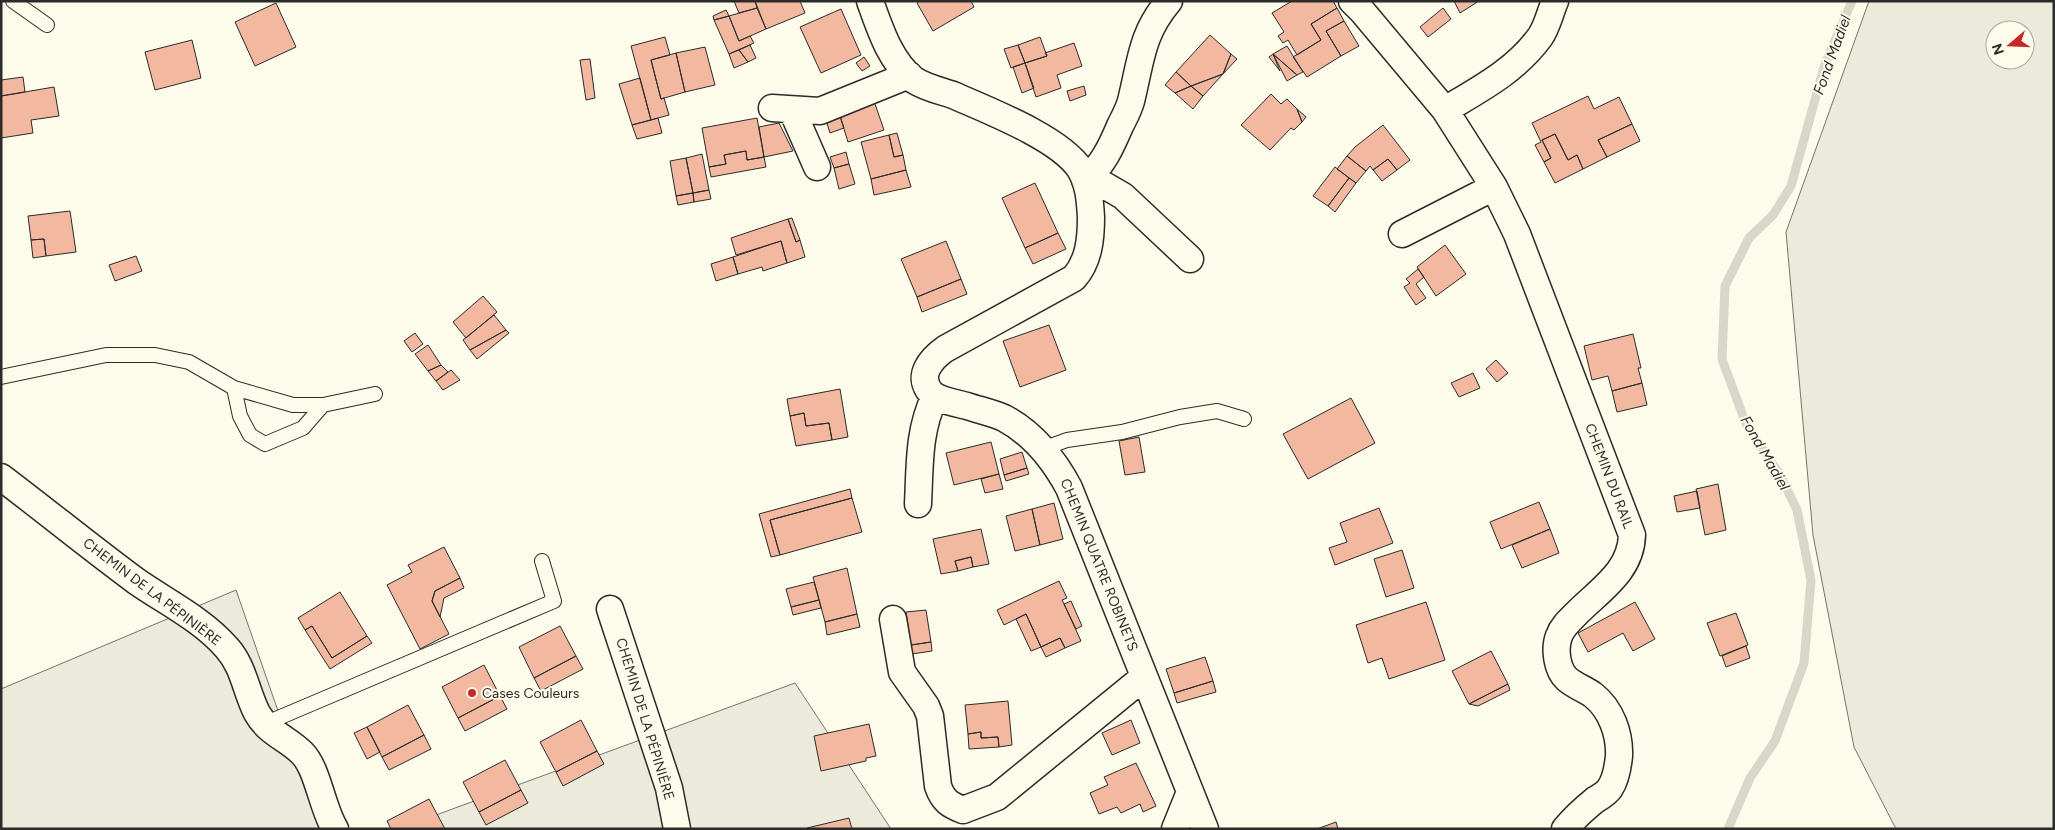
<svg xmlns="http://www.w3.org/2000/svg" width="2055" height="830" viewBox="0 0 2055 830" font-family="Figtree,sans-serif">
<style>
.green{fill:#ecebdb;stroke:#74746e;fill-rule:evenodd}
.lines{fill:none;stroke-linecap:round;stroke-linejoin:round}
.stream{stroke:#d8d7c9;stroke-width:9}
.building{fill:#f2b8a0;stroke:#2b2b2b}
.service-casing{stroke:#2b2b2b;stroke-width:16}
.minor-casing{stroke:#2b2b2b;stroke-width:29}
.service{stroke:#fdfbea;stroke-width:14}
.minor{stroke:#fdfbea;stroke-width:26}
.poi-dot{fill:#c62828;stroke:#fdfbea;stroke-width:2}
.labels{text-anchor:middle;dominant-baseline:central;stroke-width:4;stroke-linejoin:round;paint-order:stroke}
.street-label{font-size:14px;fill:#2b2b2b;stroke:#fdfbea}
.poi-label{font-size:14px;fill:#2b2b2b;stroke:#fdfbea;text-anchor:start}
.water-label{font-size:15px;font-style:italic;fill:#2b2b2b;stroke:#fdfbea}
</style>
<rect width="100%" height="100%" fill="#fdfbea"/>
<path class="green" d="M1869,1H2054V829H1896L1854,747L1813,535L1786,232ZM1995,30H2025V60H1995Z
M236,590L319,829H1V689Z
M795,683L891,829H398Z"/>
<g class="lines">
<path class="stream" d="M1728,829L1750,778L1775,741L1804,663L1811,580L1797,510L1780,475L1746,424L1722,359L1725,286L1749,238L1773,215L1791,186L1825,64L1852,1"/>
</g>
<path class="building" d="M734,1H755L757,8L739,13Z
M755,1H800L805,13L766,29Z
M919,1H971L974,7L933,31L917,3Z
M1292,1H1333L1337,8L1311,24L1321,40L1297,55L1288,40L1283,43L1278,36L1284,32L1272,13Z
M1454,1H1479L1460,13Z
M276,3L296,47L255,66L235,22Z
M757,8L766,29L739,41L729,16Z
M1337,8L1344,21L1326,31L1341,56L1307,77L1293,57L1321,40L1311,24Z
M1443,8L1451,19L1428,37L1420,27Z
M841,9L861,55L821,73L800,27Z
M726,10L729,16L714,20L713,16Z
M729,16L739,41L750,36L754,43L729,54L714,20Z
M1344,21L1359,46L1341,56L1326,31Z
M1210,35L1231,54L1223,74L1191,86L1176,72Z
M665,37L670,55L651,60L661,99L664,98L669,115L651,120L631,46Z
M1040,37L1047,56L1025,63L1018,45Z
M192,40L201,78L155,90L145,52Z
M1074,43L1082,66L1057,75L1061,88L1036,97L1025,63L1047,56L1045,53Z
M750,45L756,58L748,62L739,50Z
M1018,45L1025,63L1011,68L1004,49Z
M1287,46L1303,72L1297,75L1273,54Z
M705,47L715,85L685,92L676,53Z
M739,50L748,62L734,68L729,54Z
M676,53L685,92L661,99L651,60Z
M1231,54L1237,59L1223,74Z
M1273,54L1280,71L1269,57Z
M1273,54L1297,75L1287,81Z
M864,57L870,66L862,71L856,63Z
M590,59L595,98L586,100L580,60Z
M1025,63L1034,88L1022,93L1013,67Z
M1176,72L1191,86L1175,93L1165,85Z
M1223,74L1203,96L1191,86Z
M23,77L25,92L1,96V80Z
M640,78L651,120L632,125L619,84Z
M1084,86L1086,95L1070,101L1067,91Z
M1191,86L1203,96L1193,109L1175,93Z
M54,87L59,116L31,120L33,133L1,138V96Z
M1271,94L1281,104L1287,99L1297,109L1302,122L1294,130L1291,128L1270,150L1241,125Z
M1588,96L1594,109L1619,97L1632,124L1598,140L1607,157L1583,169L1577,155L1568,160L1555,134L1542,140L1551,158L1544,162L1535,145L1541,142L1532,123Z
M874,101L884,130L848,142L839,113Z
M1297,109L1306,117L1302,122Z
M839,113L844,128L830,133L825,117Z
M658,118L662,133L637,139L632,125Z
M757,118L764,157L747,160L746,151L724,155L726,164L709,167L702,128Z
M779,123L793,151L764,157L759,127Z
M1632,124L1640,141L1607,157L1598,140Z
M1383,125L1410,160L1397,170L1388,159L1373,170L1370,166L1366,171L1347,156L1355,147Z
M897,133L903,155L894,157L889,135Z
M1555,134L1568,160L1577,155L1583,169L1555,183L1544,162L1551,158L1542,140Z
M889,135L894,157L903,155L906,170L871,179L861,142Z
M746,151L747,160L764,157L766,167L711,177L709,167L726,164L724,155Z
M846,152L849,164L834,168L830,157Z
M702,154L709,190L693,193L686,158Z
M1347,156L1366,171L1356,183L1337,169Z
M686,158L693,193L676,196L670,161Z
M1388,159L1397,170L1382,181L1373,170Z
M849,164L855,184L839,189L834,168Z
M1335,167L1349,178L1328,206L1313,196Z
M906,170L911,187L874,195L871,179Z
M1349,178L1356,183L1335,212L1328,206Z
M1035,183L1058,233L1025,248L1002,198Z
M709,190L711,199L694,202L693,193Z
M693,193L694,202L678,205L676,196Z
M70,211L76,252L46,256L44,239L31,240L28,216Z
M792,218L800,240L796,242L788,219Z
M788,219L796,242L800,240L805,257L787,263L781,241L736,255L731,238Z
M1058,233L1066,249L1033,264L1025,248Z
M44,239L46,256L33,258L31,240Z
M781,241L787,263L763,271L762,267L738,274L733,257Z
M946,241L961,279L917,297L901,259Z
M1445,245L1466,274L1436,296L1417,267Z
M136,256L142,271L115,281L109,265Z
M733,257L738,274L716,281L711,264Z
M1418,269L1424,277L1416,284L1426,298L1416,305L1404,287L1410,283L1406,279Z
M961,279L967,294L922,312L917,297Z
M483,296L497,312L466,338L453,322Z
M494,315L506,330L470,350L463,340Z
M1049,325L1066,370L1020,387L1003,341Z
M506,330L509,333L477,359L470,350Z
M415,333L423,344L412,352L404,341Z
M1633,334L1641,368H1638L1642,383L1612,391L1608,376L1592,380L1584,346Z
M428,345L441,365L428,371L415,354Z
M1496,360L1508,373L1497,382L1486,369Z
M441,365L448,372L436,381L428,371Z
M451,370L460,380L443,390L436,381Z
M1473,373L1480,388L1459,397L1451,383Z
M1642,383L1647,405L1617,412L1612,391Z
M840,389L848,437L832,440L829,423L806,426L804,413L790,416L787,399Z
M1351,398L1375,443L1308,479L1283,434Z
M804,413L806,426L829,423L832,440L796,446L790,416Z
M1139,437L1145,472L1125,475L1119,441Z
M991,442L999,474L954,485L946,453Z
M1022,452L1027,468L1004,475L1000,459Z
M1027,468L1029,474L1006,481L1004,475Z
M999,474L1003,489L985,493L981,479Z
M1718,484L1726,530L1705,535L1696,489Z
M850,489L852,498L770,520L780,555L771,557L759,514Z
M1697,491L1700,508L1677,512L1674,496Z
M852,498L862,532L780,555L770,520Z
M1539,502L1550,529L1501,549L1490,522Z
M1054,503L1063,539L1040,545L1032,509Z
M1379,508L1393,543L1335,565L1329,548L1347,542L1340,523Z
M1032,509L1040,545L1015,551L1006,516Z
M981,529L989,564L973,567L971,557L955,561L958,571L941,574L933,539Z
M1550,529L1559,553L1522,568L1512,545Z
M444,547L460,578L435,591L432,601L449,634L420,649L387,585L412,572L408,565Z
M1402,550L1414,588L1386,597L1374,559Z
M971,557L973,567L958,571L955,561Z
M847,568L857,614L825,622L813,577Z
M460,578L464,588L444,598L440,617L432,601L435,591Z
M1059,581L1067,598L1062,600L1064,604L1081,641L1065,648L1060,638L1041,647L1026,614L1004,625L997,610Z
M814,582L819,600L791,607L786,589Z
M340,592L367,636L332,658L312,626L305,630L298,618Z
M819,600L821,608L793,615L791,607Z
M1071,601L1082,626L1076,629L1064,604Z
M1426,602L1445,660L1389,679L1382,658L1368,663L1356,625Z
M1635,602L1655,639L1633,651L1623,633L1588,652L1578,633Z
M926,610L931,642L911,645L906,612Z
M1736,613L1748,645L1720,656L1707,623Z
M857,614L860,627L827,635L825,622Z
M1026,614L1041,647L1031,651L1016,619Z
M312,626L332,658L367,636L372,643L330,669L305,630Z
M560,626L576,656L534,678L519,647Z
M1060,638L1065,648L1046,657L1041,647Z
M931,642L932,651L912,654L911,645Z
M1746,646L1750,658L1726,667L1722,656Z
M1491,651L1508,684L1469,704L1452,671Z
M576,656L583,669L541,691L534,678Z
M1205,657L1213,681L1174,693L1166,669Z
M484,665L500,696L458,718L442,687Z
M1213,681L1216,692L1177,703L1174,693Z
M1508,684L1510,690L1478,706L1469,704Z
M500,696L507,709L465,731L458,718Z
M1008,701L1012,745L999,747L998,737L981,738V732L968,734L965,705Z
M408,705L424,735L382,757L367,727Z
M581,720L597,751L556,772L540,742Z
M1131,720L1140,743L1112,755L1102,733Z
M869,724L876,756L866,758V761L821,771L814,736Z
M367,727L380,752L367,759L354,733Z
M981,732V738L998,737L999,747L969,749L968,734Z
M424,735L431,749L389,770L382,757Z
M597,751L604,764L563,786L556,772Z
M505,760L521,790L479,812L463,782Z
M1136,763L1156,806L1143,812L1140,804L1121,813L1117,807L1099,814L1090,793L1108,785L1104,777Z
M521,790L528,803L486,825L479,812Z
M429,799L445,829H391L387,821Z
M849,818L852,829H807V828Z
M1336,822L1338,829H1317Z"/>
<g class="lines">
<g class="service-casing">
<path id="service" d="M13,1L47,25
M1,377L106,355H155L189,362L234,388L293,405H323L375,394
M234,388L240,416L250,435L265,444L303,428L323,405
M1042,449L1067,440L1122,432L1180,417L1217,411L1244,419
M264,724L554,601L542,561"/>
</g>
<g class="minor-casing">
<path id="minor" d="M870,1C880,29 890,61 914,80C924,87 941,91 953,95C987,110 1060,138 1080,169C1089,184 1090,201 1091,217C1091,239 1089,261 1074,278L945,349C931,359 916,376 931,393C939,401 957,403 967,406C979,410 993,413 1004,418C1032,433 1054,460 1069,488L1205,829
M1352,1L1362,11L1445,110L1494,187L1517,234L1632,535C1631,571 1601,589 1577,613C1570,620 1562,627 1559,636C1554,649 1557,670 1567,679C1575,686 1585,689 1593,695C1611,709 1620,734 1619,756C1618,766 1616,779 1610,788C1607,793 1600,797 1595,800C1584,809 1574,818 1565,829
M772,108L820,111L909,75
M792,110L817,167
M1445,110C1480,89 1515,71 1540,37C1547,27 1550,13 1555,1
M1085,180C1103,165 1111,147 1120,126C1124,118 1129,109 1131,101C1141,61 1141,34 1169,1
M1085,180L1104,185L1123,196L1190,259
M1402,234L1494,187
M1,477C46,511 90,547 136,581C166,602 203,620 227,648C244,667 246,692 257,713C268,733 287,738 302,753C318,769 322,808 335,829
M918,504C920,466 918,431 935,396
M610,609L669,788L677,829
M893,619L902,672L926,706L930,716L938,786C943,801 950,805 963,810L997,797L1144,677
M1175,829L1190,792"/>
</g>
<use href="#service" class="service"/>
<use href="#minor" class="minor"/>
</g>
<circle class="poi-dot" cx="472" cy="693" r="5"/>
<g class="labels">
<g class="street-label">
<text transform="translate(1609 476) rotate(69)">CHEMIN DU RAIL</text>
<text transform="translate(1099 565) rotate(68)">CHEMIN QUATRE ROBINETS</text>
<text transform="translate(152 592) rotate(37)">CHEMIN DE LA PÉPINIÈRE</text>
<text transform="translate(645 719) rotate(73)">CHEMIN DE LA PÉPINIÈRE</text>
</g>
<g class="poi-label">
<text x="482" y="693">Cases Couleurs</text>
</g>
<g class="water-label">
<text transform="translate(1832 55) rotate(-70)">Fond Madiel</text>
<text transform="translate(1765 453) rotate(60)">Fond Madiel</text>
</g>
</g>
<rect width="2055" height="830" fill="none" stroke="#2b2b2b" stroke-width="5"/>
<g transform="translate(2010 45) rotate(251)"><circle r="24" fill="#fdfbea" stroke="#a9a89e"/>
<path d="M0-4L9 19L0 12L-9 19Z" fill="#c62828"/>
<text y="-8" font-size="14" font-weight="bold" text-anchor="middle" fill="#2b2b2b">N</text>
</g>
</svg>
